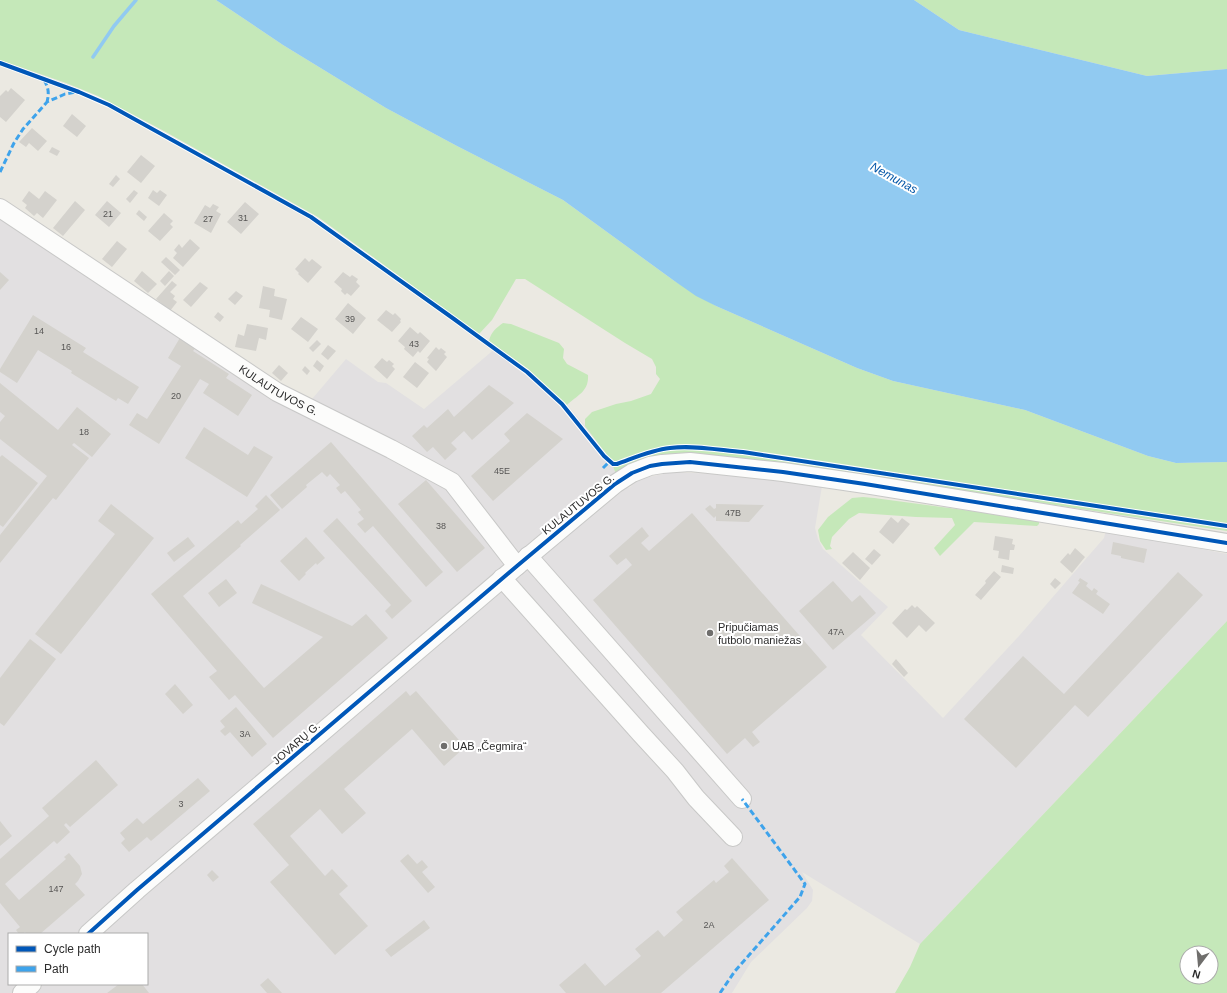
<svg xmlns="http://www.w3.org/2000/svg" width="1227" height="993" viewBox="0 0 1227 993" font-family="Helvetica,sans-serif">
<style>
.industrial{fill:#e2e0e1;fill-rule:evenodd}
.green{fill:#c5e8b9;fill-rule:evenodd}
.water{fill:#91caf1}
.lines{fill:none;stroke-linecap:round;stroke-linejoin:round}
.stream{stroke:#91caf1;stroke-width:3.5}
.building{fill:#d4d2cd}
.minor-casing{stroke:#c8c8c7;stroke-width:20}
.minor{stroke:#fcfcfb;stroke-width:18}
.quiet{stroke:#3ea3eb;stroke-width:3;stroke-dasharray:6 3;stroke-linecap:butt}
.cycleway-casing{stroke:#fff;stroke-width:6}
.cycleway{stroke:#0057b8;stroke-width:4}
.poi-dot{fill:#6f6e6c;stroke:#fff;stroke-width:1.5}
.labels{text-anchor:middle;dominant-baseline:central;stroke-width:4;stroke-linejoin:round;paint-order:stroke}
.number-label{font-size:9px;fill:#575655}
.street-label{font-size:11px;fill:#2c2c2c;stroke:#fff}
.poi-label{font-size:11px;fill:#2c2c2c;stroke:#fff;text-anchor:start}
.water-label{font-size:12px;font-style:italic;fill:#0457a8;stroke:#fff}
</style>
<rect width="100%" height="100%" fill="#ebe9e2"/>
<path class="industrial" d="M0,215L301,412L346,359L378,382L386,383L424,409L497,347L529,370L567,405L585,426L610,459L616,474L629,488L640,479L672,472L714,474L822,486L815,528L818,539L823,549L888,607L861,635L943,718L1019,636L1104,538L1106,530L1227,554V621L920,944L802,872L813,890L812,901L807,908L751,962L732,993H0ZM9,934H147V984H9Z"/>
<path class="green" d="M0,0H216L283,45L386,108L457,146L563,200L673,280L716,306L857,368L893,381L1025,410L1148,456L1176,463L1227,462V531L836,472L708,455L665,454L651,457L641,459L616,474L610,459L585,426V419L592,412L616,404L631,401L651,394L660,379L656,374V367L652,359L625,343L525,279H516L492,320L479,334L318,217L164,131L98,96L66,83L0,60Z
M914,0H1227V69L1147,76L959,30Z
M503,323L511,324L559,343L564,349L563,358L567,364L588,375C589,392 577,395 567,405L529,370L489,341C491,332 496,328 503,323Z
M863,497L874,498L1039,520V524L1037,526L974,522L940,556L934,548L955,525L952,518L916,517L859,513L849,519L832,537L830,546L832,549L826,550L820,541L818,530L828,517L852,498Z
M1227,621V993H895L910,967L920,944ZM1187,953H1211V977H1187Z"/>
<path class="water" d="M216,0H914L959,30L1147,76L1227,69V462L1176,463L1148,456L1025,410L893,381L857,368L716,306L696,296L673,280L563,200L457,146L386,108L283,45Z"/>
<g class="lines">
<path class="stream" d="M93,57L114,26L136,0"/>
</g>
<path class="building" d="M11,88L25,100L6,122L0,117V96L6,90L8,92Z
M72,114L86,126L77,137L63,126Z
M32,128L47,141L38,151L29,143L26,147L19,142Z
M52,147L60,151L57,156L49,152Z
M141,155L155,166L141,183L127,172Z
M116,175L120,179L113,187L109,184Z
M134,190L138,193L130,203L126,199Z
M153,190L157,193L160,190L167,195L159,206L148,198Z
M29,191L39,199L45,191L57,200L43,218L37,213L34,216L25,208L27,205L22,201Z
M75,201L85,210L63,236L53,228Z
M107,201L121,213L109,227L95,215Z
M245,202L259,214L241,234L227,222Z
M213,204L219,207L216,211L221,214L211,233L194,223L205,205L210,208Z
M139,210L147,217L144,221L136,214Z
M164,213L173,221L170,224L173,227L160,241L148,231Z
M190,239L200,248L183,267L173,258L177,253L174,250L179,244L182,248Z
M117,241L127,249L112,267L102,259Z
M166,257L180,270L175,275L161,262Z
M305,258L309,262L312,259L322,267L308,283L298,274L299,273L295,269Z
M142,271L157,284L148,293L134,281Z
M169,271L174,276L165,286L160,281Z
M0,272L9,280L0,290Z
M343,272L350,277L352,275L358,279L356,282L360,286L351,296L347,293L345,295L341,291L342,289L334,282Z
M172,281L177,285L170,292L175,296L173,299L177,302L170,311L156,299Z
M200,282L208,288L191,307L183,300Z
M263,286L275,289L274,296L287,299L282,320L269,317L270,310L259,308Z
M236,291L243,296L235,305L228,299Z
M348,303L366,318L353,334L335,319Z
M386,310L393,315L395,313L401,319L400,321L401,322L392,332L377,320Z
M218,312L224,317L220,322L214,317Z
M33,315L86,348L83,352L139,387L128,404L118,398L116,401L71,373L72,371L38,350L17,383L0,372V369Z
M301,317L318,329L308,342L291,329Z
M247,324L268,328L266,340L259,338L256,351L235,347L238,334L244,336Z
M410,327L418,334L420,332L430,341L420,353L418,351L413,357L404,349L405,347L398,341Z
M181,336L197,346L193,351L229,374L226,378L252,395L238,416L203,393L209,384L200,379L159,444L129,425L137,413L147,419L181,366L168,358Z
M317,340L321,344L313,352L309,348Z
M328,345L336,351L328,360L321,354Z
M436,347L439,350L441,348L446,352L444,354L447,357L436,371L427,362L429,359L427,358Z
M382,358L387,362L389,360L394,364L392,366L395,369L387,379L374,367Z
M317,360L324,366L320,372L313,366Z
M415,362L429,373L417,388L403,377Z
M279,365L288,373L281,381L272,373Z
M305,366L310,371L307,375L302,370Z
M0,383L58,430L77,407L111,434L92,457L74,443L72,445L89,458L56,500L53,498L0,563V535L47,476L0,439V422L5,416L0,412Z
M489,385L514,403L472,440L464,431L451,443L457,449L445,460L433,447L427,452L412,436L424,425L427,428L448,409L454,417Z
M527,413L563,439L493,501L471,476L510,441L504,434Z
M204,427L248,455L254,446L273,457L247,497L185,458Z
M331,442L443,572L426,587L373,526L365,533L357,524L364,519L358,512L361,510L345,491L341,494L336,488L340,485L330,474L327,477L322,472L306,485L307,487L282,509L270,495Z
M2,455L38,483L3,527L0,525V457Z
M426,480L485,548L457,572L398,504Z
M266,495L280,510L240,545L241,546L183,596L264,688L323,637L252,603L261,584L352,626L366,614L388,638L273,738L235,695L229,700L209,677L217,671L151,594L238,520L241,524L258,509L255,506Z
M111,504L154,538L61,654L35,634L115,534L98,521Z
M716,504L764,505L749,522L716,521V516L714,518L705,509L710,505L714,509L716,508Z
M692,513L827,667L752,732L760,742L753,747L745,738L727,754L593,600L632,565L626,558L617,565L609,556L642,527L649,536L641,543L649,551Z
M891,517L898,523L902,518L910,524L893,544L879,532Z
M337,518L412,601L392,619L385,611L391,605L323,531Z
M995,536L1013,539L1012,544L1015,545L1014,550H1010L1009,560L998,558L999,551L993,550Z
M188,537L195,546L174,562L167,553Z
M306,537L325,558L317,565L316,563L305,573L306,574L299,581L280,561Z
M1113,542L1147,549L1144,563L1121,558V556L1111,554Z
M1075,548L1085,557L1072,573L1060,562L1068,553L1070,555Z
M874,549L881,555L872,565L865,559Z
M853,552L870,568L860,580L842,563Z
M1002,565L1014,568L1013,574L1001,572Z
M994,571L1001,577L981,600L975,595L986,583L985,581Z
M1178,572L1203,595L1088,717L1075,705L1016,768L964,719L1023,656L1064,694Z
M1055,578L1061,583L1055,589L1050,584Z
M1080,578L1088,583L1086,586L1092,591L1094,588L1098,591L1096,594L1110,604L1103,614L1072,593L1080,582L1078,581Z
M226,579L237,593L219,607L208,593Z
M833,581L852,602L860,595L876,613L833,650L799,611Z
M912,605L915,608L917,606L935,623L926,632L919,625L907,638L892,623L905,609L907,610Z
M30,639L56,659L4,726L0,723V678Z
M896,659L908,673L904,677L892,664Z
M175,684L193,705L183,714L165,694Z
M406,691L410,696L416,691L465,747L444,766L412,729L344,789L366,813L342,834L320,809L290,836L325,876L332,869L348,886L339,894L368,926L335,955L270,882L289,865L253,824Z
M236,707L267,744L252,757L230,732L225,736L220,731L225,727L220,721Z
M96,760L118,785L70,827L66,823L64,825L70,832L57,844L54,841L5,884L19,900L66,859L64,857L69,853L80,866L82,874L78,881L75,884L85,895L40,934H26L25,932L23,934H19L16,930L20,927L0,903V859L49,816L42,808Z
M198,778L210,791L151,841L147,837L129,852L121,843L125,839L120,833L137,818L143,824Z
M0,821L12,836L0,846Z
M408,854L417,864L422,860L428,867L422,872L435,887L428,893L400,861Z
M732,858L769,900L661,993H566L559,985L585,963L605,986L641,956L635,949L658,930L664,937L683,920L676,912L714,880L716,883L729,872L724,866Z
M212,870L219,877L213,882L207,875Z
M424,920L430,928L391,957L385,950Z
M268,978L282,993H267L260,985Z
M119,984H142L149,993H107Z"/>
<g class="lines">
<g class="minor-casing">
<g id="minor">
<path id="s1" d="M0,208L277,392L391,449L452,482L517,566"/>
<path d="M528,556L742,799"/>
<path d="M502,578L641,734L675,771L696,798L733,837"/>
<path d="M88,934L137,890L517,566L615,484L632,473L650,466L662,464L690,462L783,472L865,484L1227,543"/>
<path d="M22,993L32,984"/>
</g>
</g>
<use href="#minor" class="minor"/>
<path class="quiet" d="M44,80C49,88 49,94 47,102
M0,172L14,143L23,129L47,102L65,94L76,92
M603,468L609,462
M720,993L735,971L800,897L805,884L742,799"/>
<g class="cycleway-casing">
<path id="cycleway" d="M0,63L79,92L109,105L311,217L454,319L527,372L562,404L604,456L613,464H617C634,458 651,450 670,448C694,445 719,450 743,452L1227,526
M88,934L137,890L517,566L615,484L632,473L650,466L662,464L690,462L783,472L865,484L1227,543"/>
</g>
<use href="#cycleway" class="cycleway"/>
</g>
<g class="poi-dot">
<circle cx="710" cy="633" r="4"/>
<circle cx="444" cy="746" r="4"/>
</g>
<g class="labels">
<g class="number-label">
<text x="108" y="214">21</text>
<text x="243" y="218">31</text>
<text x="208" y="219">27</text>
<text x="350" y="319">39</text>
<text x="39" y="331">14</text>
<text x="414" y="344">43</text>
<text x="66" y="347">16</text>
<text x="176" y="396">20</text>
<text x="84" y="432">18</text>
<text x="502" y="471">45E</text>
<text x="733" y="513">47B</text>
<text x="441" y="526">38</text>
<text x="836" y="632">47A</text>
<text x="245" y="734">3A</text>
<text x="181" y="804">3</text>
<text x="56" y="889">147</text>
<text x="709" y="925">2A</text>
</g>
<g class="street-label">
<text stroke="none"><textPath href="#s1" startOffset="333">KULAUTUVOS G.</textPath></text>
<text transform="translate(578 504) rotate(-39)">KULAUTUVOS G.</text>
<text transform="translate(296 743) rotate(-41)">JOVARŲ G.</text>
</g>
<g class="poi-label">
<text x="718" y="627">Pripučiamas<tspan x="718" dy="13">futbolo maniežas</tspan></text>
<text x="452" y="746">UAB „Čegmira“</text>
</g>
<g class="water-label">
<text transform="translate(894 178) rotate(29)">Nemunas</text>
</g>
</g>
<rect x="8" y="933" width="140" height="52" fill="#ffffff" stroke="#ababab"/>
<rect x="16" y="946" width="20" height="6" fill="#0057b8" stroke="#ababab"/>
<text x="44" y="953" font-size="12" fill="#2c2c2c">Cycle path</text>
<rect x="16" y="966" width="20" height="6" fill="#3ea3eb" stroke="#ababab"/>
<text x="44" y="973" font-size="12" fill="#2c2c2c">Path</text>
<g transform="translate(1199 965) rotate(196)"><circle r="19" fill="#ffffff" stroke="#ababab"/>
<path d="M0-3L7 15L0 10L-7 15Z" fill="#6f6e6c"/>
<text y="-6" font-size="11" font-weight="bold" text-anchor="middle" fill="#2c2c2c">N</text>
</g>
</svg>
